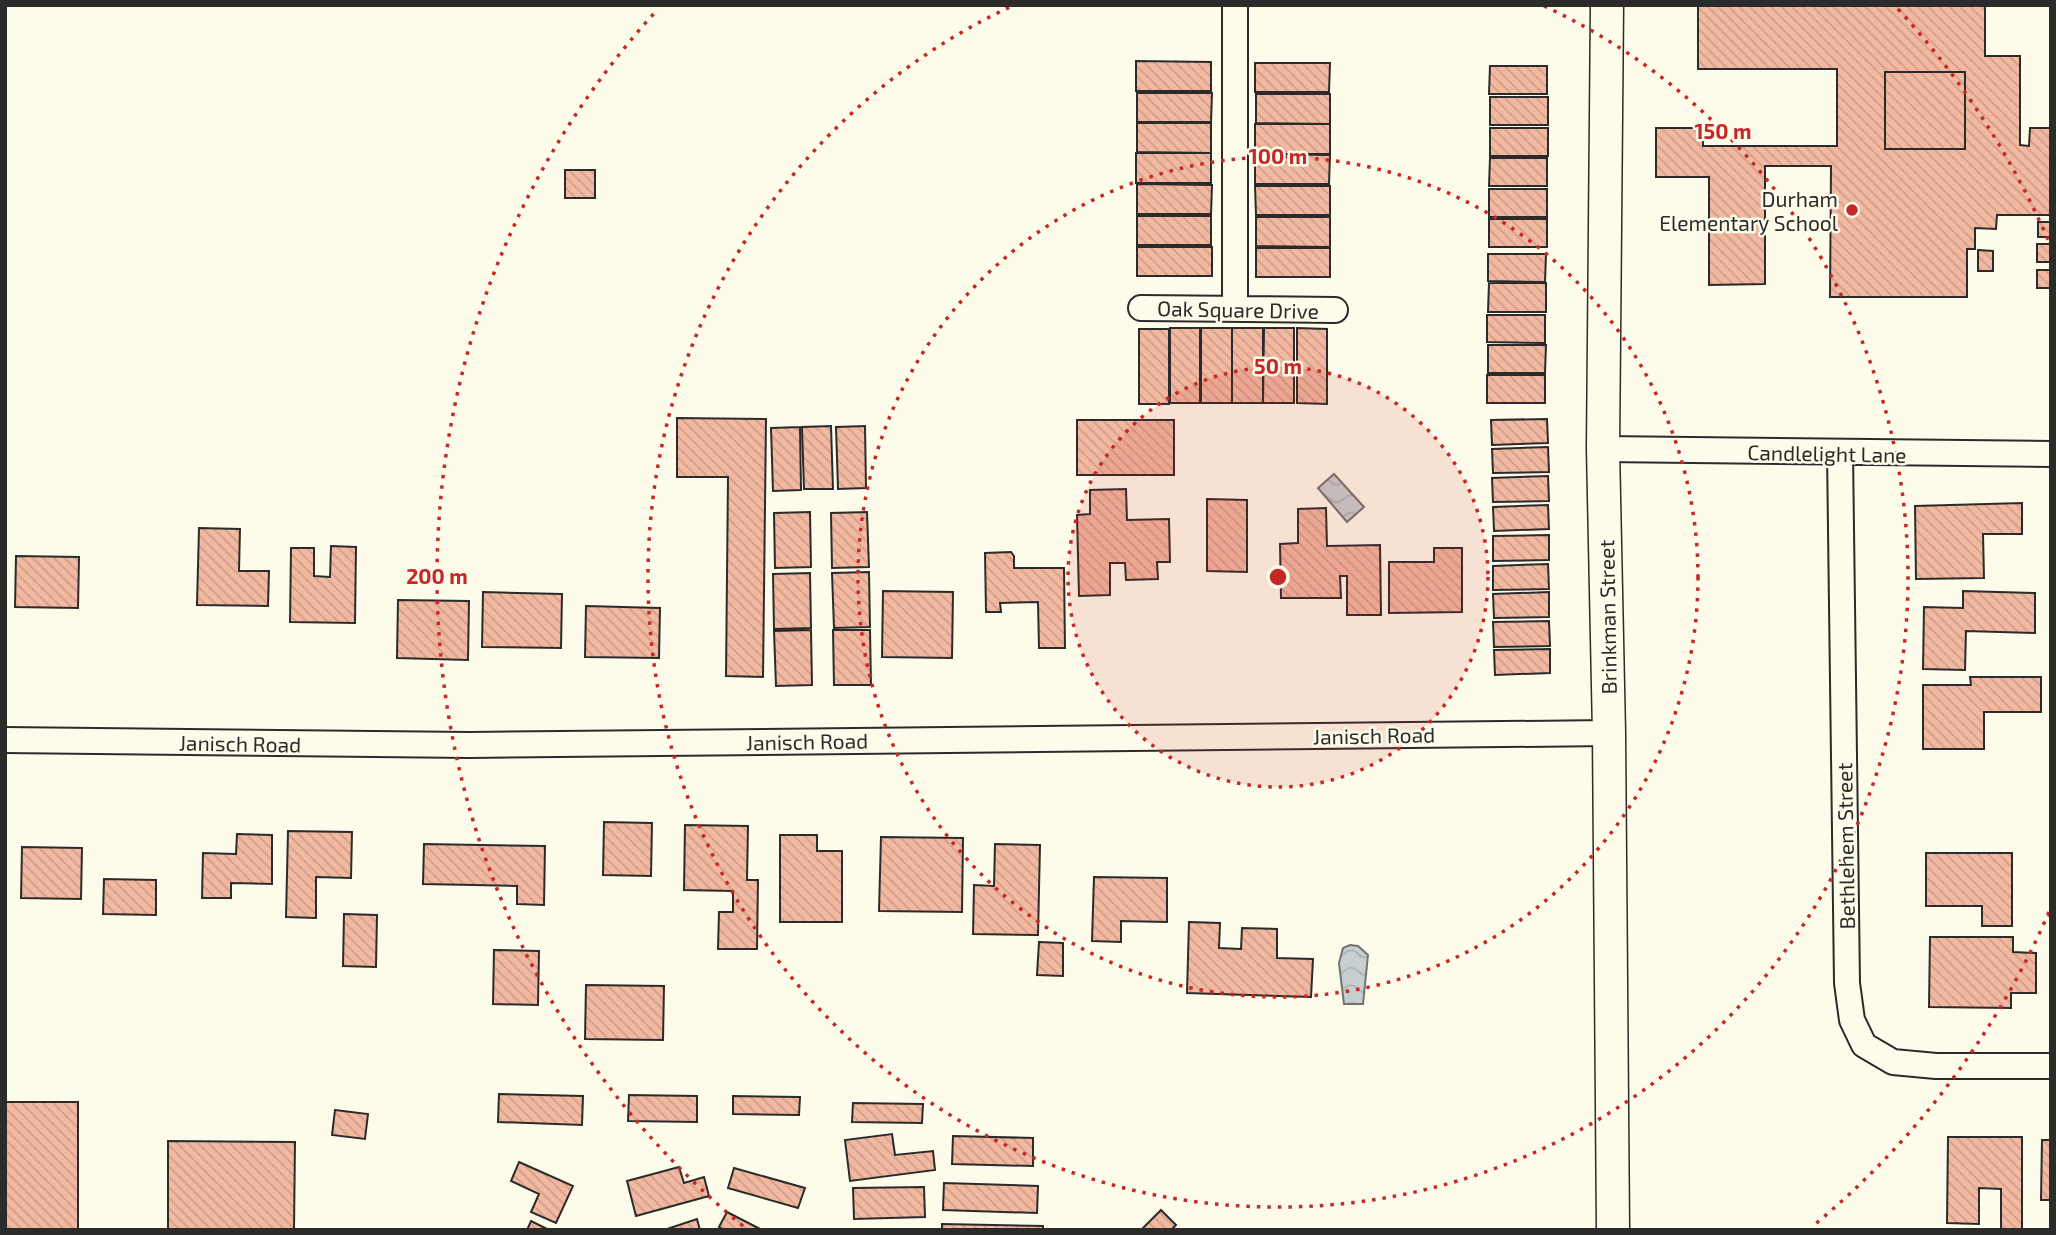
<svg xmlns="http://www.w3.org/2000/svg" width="2056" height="1235" viewBox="0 0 2056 1235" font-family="'Exo 2',sans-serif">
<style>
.water{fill:url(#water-waves);stroke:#74746e;stroke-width:2}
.building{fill:url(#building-back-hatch);stroke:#2b2b2b;stroke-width:2;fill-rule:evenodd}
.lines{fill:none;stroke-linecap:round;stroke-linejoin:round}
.minor-casing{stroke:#2b2b2b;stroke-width:28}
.tertiary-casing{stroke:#2b2b2b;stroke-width:35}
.minor{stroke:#fdfbea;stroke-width:24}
.tertiary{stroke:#fdfbea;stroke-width:32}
.ring{fill:none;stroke:#c62828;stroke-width:3.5;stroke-dasharray:3.5 7}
.poi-dot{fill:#c62828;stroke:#fdfbea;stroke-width:2.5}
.labels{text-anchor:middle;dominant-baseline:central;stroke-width:5;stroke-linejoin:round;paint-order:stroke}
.poi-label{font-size:21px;fill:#2b2b2b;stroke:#fdfbea;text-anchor:end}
.street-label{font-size:21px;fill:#2b2b2b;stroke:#fdfbea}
.centre{fill:#c62828;stroke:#fdfbea;stroke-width:3.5}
.ring-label{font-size:21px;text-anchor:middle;font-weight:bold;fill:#c62828;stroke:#fdfbea;stroke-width:5;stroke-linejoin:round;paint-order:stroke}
</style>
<defs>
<pattern id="water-waves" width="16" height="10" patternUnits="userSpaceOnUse" patternTransform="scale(1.75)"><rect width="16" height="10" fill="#c7d0d0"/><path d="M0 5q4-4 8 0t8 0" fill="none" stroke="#abb3b3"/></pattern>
<pattern id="building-back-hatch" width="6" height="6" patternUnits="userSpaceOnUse" patternTransform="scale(1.75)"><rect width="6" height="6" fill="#f2b8a0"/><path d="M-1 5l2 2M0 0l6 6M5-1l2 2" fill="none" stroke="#d09e8a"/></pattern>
</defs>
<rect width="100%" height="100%" fill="#fdfbea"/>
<path class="water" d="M1334,474L1364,507L1347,522L1318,488Z
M1350,945L1358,946L1368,955L1363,1004H1344L1339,963L1343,948Z"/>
<path class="building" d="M1698,5H1985V56H2020V145L2029,146L2030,128H2051V215H1997L1996,229L1975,228V249H1967V297H1830L1831,166H1765V284L1709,285V177H1656V128H1703V146H1837V69H1698ZM1885,72H1965V149H1885Z
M1136,61L1211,62V91H1136Z
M1255,63H1330L1329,92H1255Z
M1490,66H1547V94H1489Z
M1885,72H1965V149H1885Z
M1137,93H1212L1211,122H1137Z
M1256,94H1330V124L1256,123Z
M1490,97H1548V125H1490Z
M1137,123H1211V153L1137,152Z
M1255,124H1330V154H1255Z
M1490,128H1548V156H1490Z
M1136,153H1211V183H1136Z
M1255,154L1330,155L1329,184H1255Z
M1490,158H1547V186H1489Z
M565,170H595V198H565Z
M1137,184L1212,185L1211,214H1137Z
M1255,186H1330V215H1256Z
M1489,189H1547V217H1489Z
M1137,216H1211V245H1137Z
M1256,217H1330V247L1256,246Z
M1489,219H1547V247H1489Z
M2038,222H2051V237H2038Z
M2037,244H2051V262H2037Z
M1137,247H1212V276H1137Z
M1256,248H1330V277H1256Z
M1978,250L1993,251V271H1978Z
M1488,254H1546L1545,282L1488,281Z
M2037,270H2051V288H2037Z
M1489,283H1546V312H1488Z
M1487,315H1545V343L1487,342Z
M1170,328H1200V403H1170Z
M1201,328H1232V403H1201Z
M1232,328H1263V403H1232Z
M1264,328H1294V403H1263Z
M1297,328L1327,329V404L1297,403Z
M1139,329H1169V404H1139Z
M1488,345H1546L1545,373H1488Z
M1487,375H1545V403H1487Z
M677,418L766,419L763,677L726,676L728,477H677Z
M1547,419L1548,443L1492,445L1491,420Z
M1077,420H1174V475H1077Z
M831,426L833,489H804L802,427Z
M865,426L866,488L838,489L836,427Z
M800,427L801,490L773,491L771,428Z
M1548,447L1549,472L1493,473L1492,449Z
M1548,476L1549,501L1493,502L1492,478Z
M1126,489L1127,520L1169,519L1170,562H1157L1158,579L1126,580L1125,563H1110V595L1079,596L1077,515L1090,514V490Z
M1207,499L1247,500V572L1207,571Z
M2022,503V534H1983L1984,578L1916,579L1915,506Z
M1548,505L1549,529L1494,531L1493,507Z
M1326,508L1327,546L1380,545L1381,615H1347V576H1340L1341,598H1281L1280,544L1298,543V509Z
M810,512L811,567L775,568L774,513Z
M867,512L869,567L832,568L831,513Z
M199,528L240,529L239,571H269L268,606L197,605Z
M1549,535V560L1493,561V536Z
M331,546L356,547L355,623L290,622L291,548H314V576L330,577Z
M1434,548H1462V612L1389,613V562H1434Z
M1011,552L1014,556V568H1064L1065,648H1039L1038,602L1000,603L1001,612H986L985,553Z
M16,556L79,557L78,608L15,607Z
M1548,564L1549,589L1493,590V566Z
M869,572L870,627L834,628L832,573Z
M810,573L811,628L774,629L773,574Z
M883,591L953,592L952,658L882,657Z
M1963,591L2035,593V633L1966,631L1965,670L1923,669L1924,607L1963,608Z
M483,592L562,594L561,648L482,647Z
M1549,592V617L1494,618L1493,594Z
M398,600L469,601L468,660L397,658Z
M586,606L660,608L659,658L585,657Z
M1549,621L1550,646L1494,647L1493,622Z
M811,630L812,685L776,686L774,631Z
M833,630H870L871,685H834Z
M1550,649V673L1495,675L1494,650Z
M1970,677H2041V712H1984V749H1923V685H1971Z
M604,822L652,823L651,876L603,875Z
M685,825L748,826L747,880H758L757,949H718L719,912H733V891L684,890Z
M288,831L352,832L351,878L316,877V918L286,917Z
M237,834L272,835V884L231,883V898H202L203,853L236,854Z
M780,835H817V851H842V922H780Z
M881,837L963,838L962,912L879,911Z
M424,844L545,846L544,905L517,904V886L423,884Z
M995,844L1040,845L1038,935L973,934L974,885L994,886Z
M22,847L82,848L81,899L21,898Z
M1926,853H2012V926H1982V906H1926Z
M1094,877L1167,878V922L1121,921V942L1092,941Z
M104,879L156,880V915L103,914Z
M344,914L377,915L376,967L343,966Z
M1189,922L1220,923L1219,948L1241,949L1242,928L1277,929V958L1313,959L1311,997L1187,993Z
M1930,937H2013V952L2036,953V993H2011V1008L1929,1007Z
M1039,942L1063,943V976L1037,975Z
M494,950L539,951L538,1005L493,1004Z
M586,985L664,986L663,1040L585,1039Z
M499,1094L583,1096L582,1125L498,1122Z
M629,1095L697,1096V1122L628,1121Z
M733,1096L800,1097L799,1115L733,1114Z
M5,1102H78V1230H5Z
M853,1103L923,1104L922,1123L852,1122Z
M335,1110L368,1114L365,1139L332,1135Z
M892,1134L895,1155L933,1151L935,1170L850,1181L845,1140Z
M953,1136L1033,1138V1166L952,1164Z
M1948,1137H2022V1230H2001V1189L1979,1188V1224L1947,1223Z
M2042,1140H2051V1200H2041Z
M168,1141L295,1142L294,1230H168Z
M519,1162L573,1186L556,1223L531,1212L539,1194L511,1181Z
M679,1167L684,1183L704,1177L709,1196L636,1216L627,1181Z
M734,1168L805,1188L798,1208L728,1188Z
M944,1183L1038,1186L1037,1213L943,1210Z
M924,1187L925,1217L854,1219L853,1188Z
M1161,1210L1176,1225L1171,1230H1141Z
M727,1212L762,1230H724L719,1227Z
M697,1219L700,1230H664Z
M531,1221L549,1230H527Z
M942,1224L1043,1226V1230H942Z"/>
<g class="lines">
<g class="minor-casing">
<path id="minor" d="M1235,5V308
M1141,308L1335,310
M1603,449L2051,454
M1840,453L1847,983L1852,1020L1864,1045L1893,1062L1936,1066H2051
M5,740L470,745L1609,733"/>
</g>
<g class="tertiary-casing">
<path id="tertiary" d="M1607,5L1603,449L1609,733L1613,1230"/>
</g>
<use href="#minor" class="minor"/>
<use href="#tertiary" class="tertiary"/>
</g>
<circle cx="1278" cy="577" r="210" fill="#c62828" fill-opacity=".12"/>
<g class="ring">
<circle cx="1278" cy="577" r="210"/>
<circle cx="1278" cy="577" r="420"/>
<path d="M1544 6A630 630 0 1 1 1012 6"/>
<path d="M2049 912A841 841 0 0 1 1813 1226M743 1226A841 841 0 0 1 658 9M1898 9A841 841 0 0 1 2049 242"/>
</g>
<circle class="poi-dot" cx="1852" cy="210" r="7"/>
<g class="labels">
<g class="poi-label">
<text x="1838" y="198">Durham<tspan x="1838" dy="24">Elementary School</tspan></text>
</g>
<g class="street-label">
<text transform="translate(1238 309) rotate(1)">Oak Square Drive</text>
<text transform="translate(1827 453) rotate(1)">Candlelight Lane</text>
<text transform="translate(1607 617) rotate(-91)">Brinkman Street</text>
<text transform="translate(1374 735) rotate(-1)">Janisch Road</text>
<text transform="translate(807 741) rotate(-1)">Janisch Road</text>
<text transform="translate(240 743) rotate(1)">Janisch Road</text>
<text transform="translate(1845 846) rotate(-91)">Bethlehem Street</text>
</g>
</g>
<circle cx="1278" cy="577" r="10" class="centre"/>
<g class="ring-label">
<text x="1723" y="139">150 m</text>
<text x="1278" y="164">100 m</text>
<text x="1278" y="374">50 m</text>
<text x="437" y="584">200 m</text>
</g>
<rect width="2056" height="1235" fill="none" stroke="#2b2b2b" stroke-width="14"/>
</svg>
